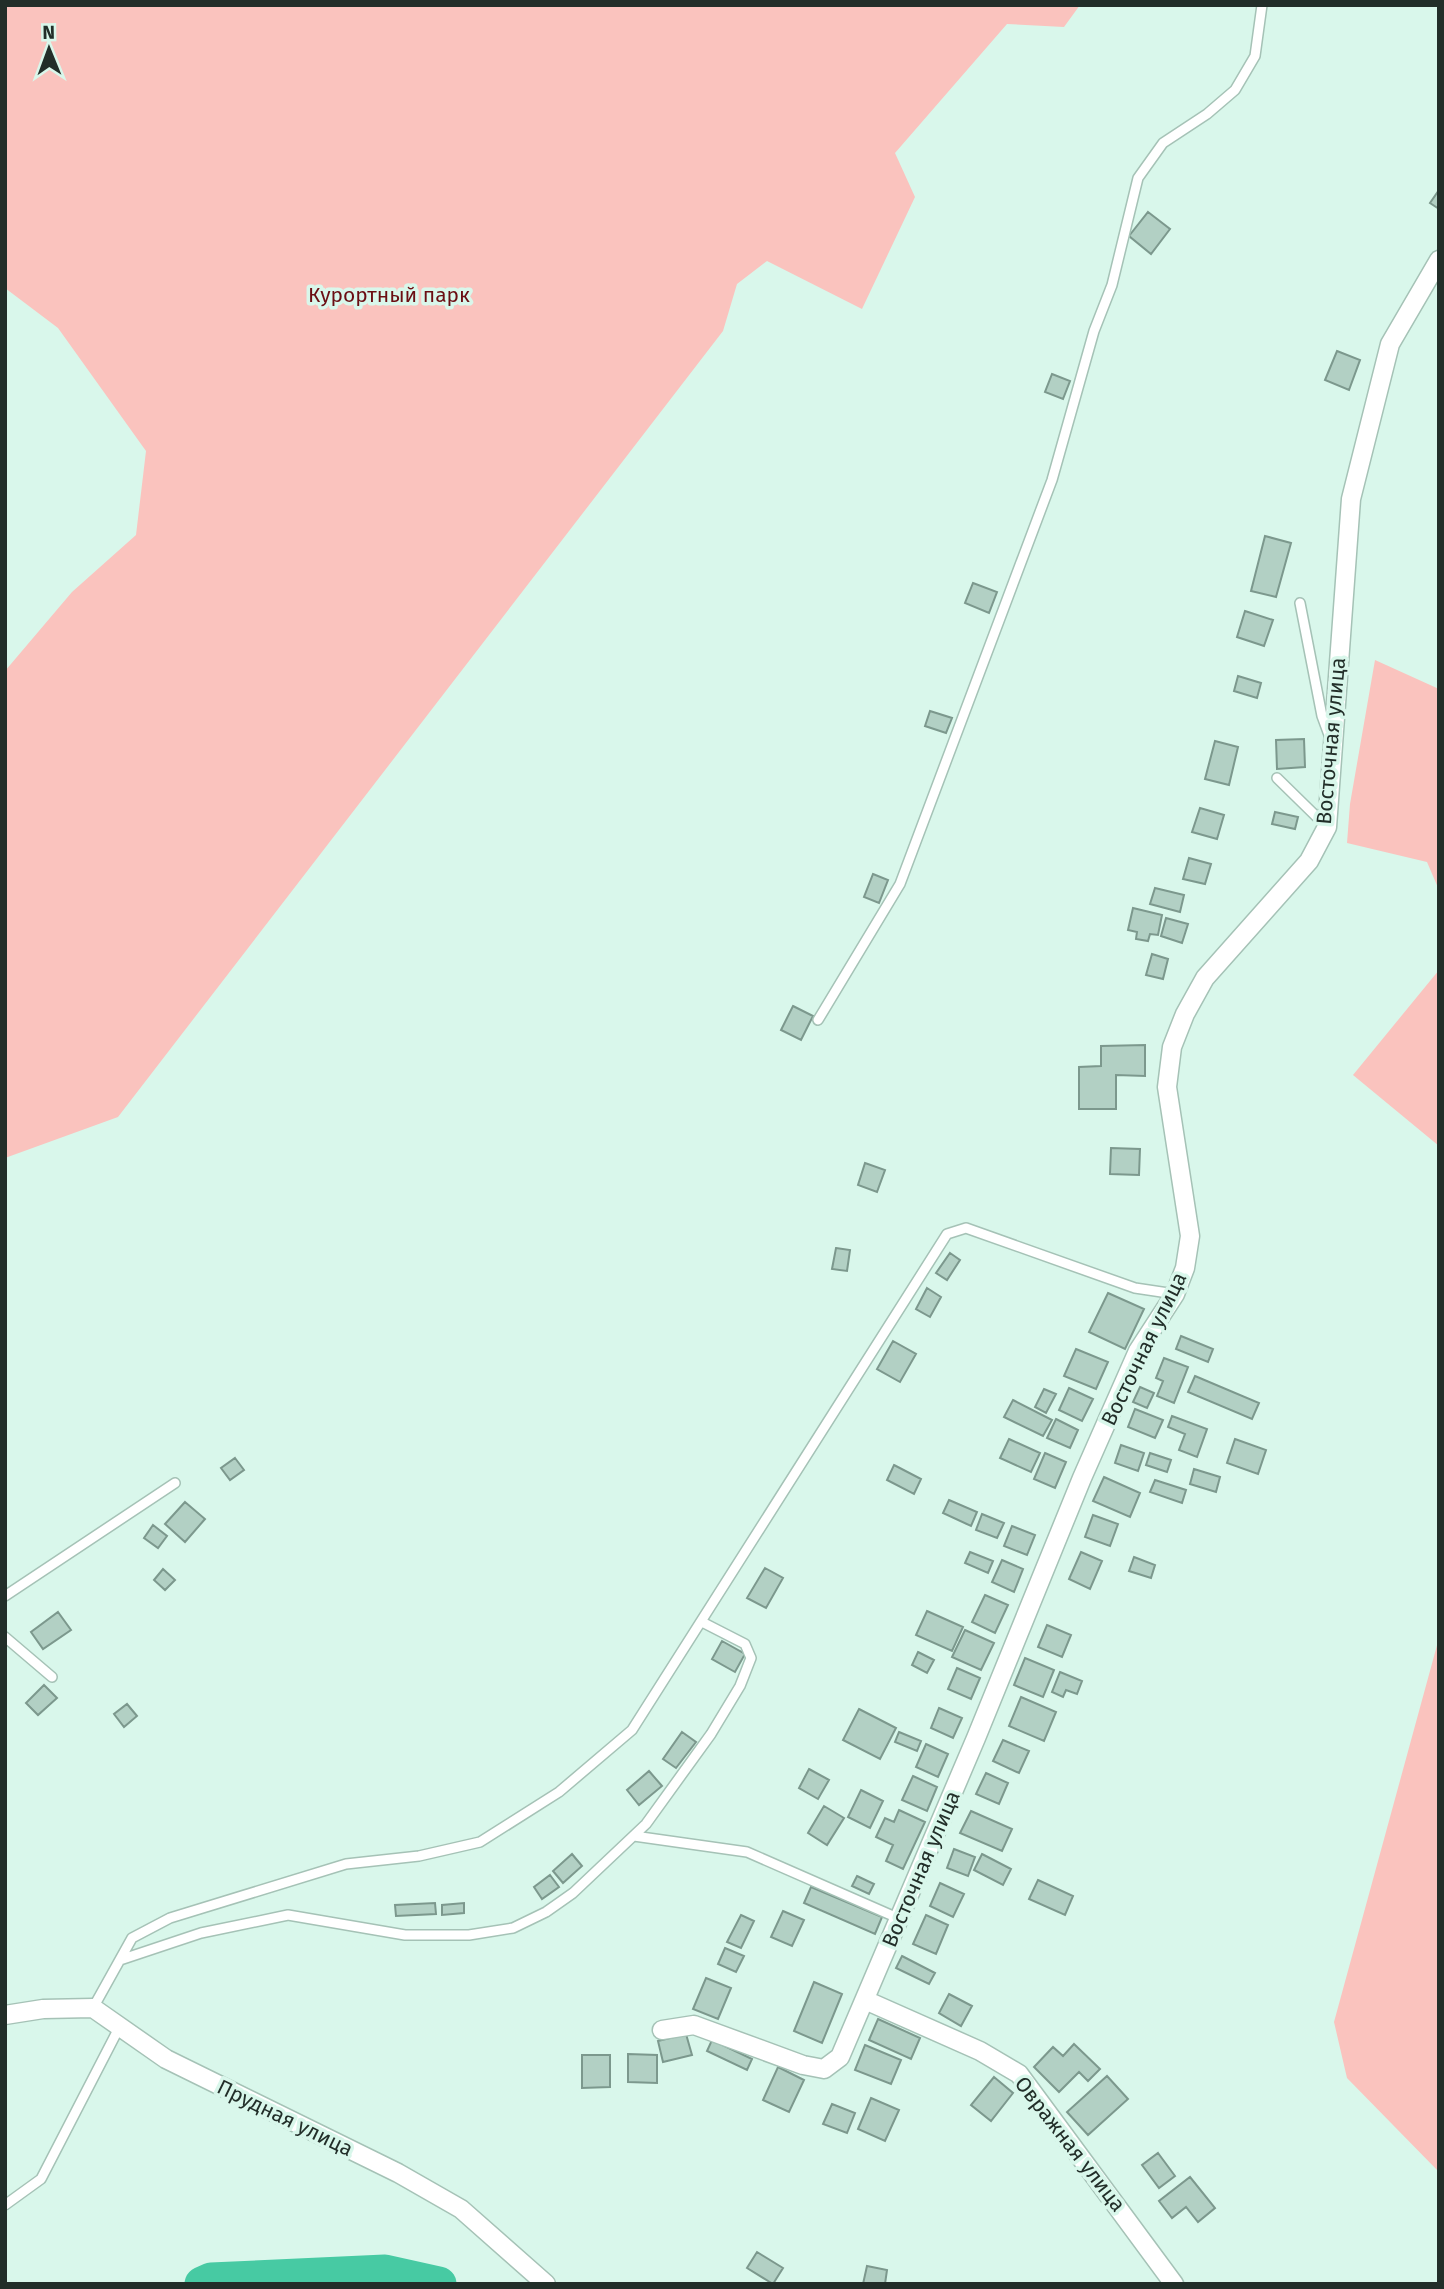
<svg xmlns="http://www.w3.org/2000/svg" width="1444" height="2289" viewBox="0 0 1444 2289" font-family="'Fira Sans',sans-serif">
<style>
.green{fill:#fac3be}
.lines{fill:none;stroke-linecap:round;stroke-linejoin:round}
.river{stroke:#47caa3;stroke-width:35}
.building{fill:#b2d0c4;stroke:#7c988d;stroke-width:2}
.lane-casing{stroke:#a5c2b6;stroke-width:12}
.street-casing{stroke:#a5c2b6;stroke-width:21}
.lane{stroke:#fff;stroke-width:9}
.street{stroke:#fff;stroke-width:18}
.labels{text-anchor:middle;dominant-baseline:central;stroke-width:7;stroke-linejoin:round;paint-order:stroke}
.park-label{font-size:21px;fill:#6b0e13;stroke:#d9f7eb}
.street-label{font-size:21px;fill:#222e29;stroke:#d9f7eb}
</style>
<rect width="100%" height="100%" fill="#d9f7eb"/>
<path class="green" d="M5,5H1080L1064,27L1007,24L895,153L915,197L862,309L767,261L737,284L723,331L118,1117L5,1158V671L72,592L136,535L146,451L58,328L5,288Z
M1375,660L1439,689V890L1427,862L1347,843L1350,804Z
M1439,970V1146L1353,1075Z
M1439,1638V2172L1347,2078L1334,2022Z"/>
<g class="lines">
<path class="river" d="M202,2284L211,2280L385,2272L439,2284"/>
</g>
<path class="building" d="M1439,190V209L1430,203Z
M1148,212L1170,229L1151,254L1129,236Z
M1337,351L1360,360L1349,390L1325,380Z
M1052,374L1070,381L1063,399L1045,392Z
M1265,536L1291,543L1276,597L1251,591Z
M973,583L997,592L989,613L965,603Z
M1245,611L1273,620L1264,646L1237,637Z
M1238,676L1261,683L1257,698L1234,691Z
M930,711L952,718L946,733L925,726Z
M1304,739L1305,767L1277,769L1276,740Z
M1215,741L1238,747L1229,785L1205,779Z
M1200,808L1224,815L1217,839L1192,832Z
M1275,812L1298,817L1295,829L1272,824Z
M1189,858L1211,864L1205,884L1183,879Z
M873,874L888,880L879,903L864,897Z
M1155,888L1184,895L1180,912L1150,904Z
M1133,908L1162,915L1158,935L1150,934L1148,941L1136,939L1137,932L1128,930Z
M1166,918L1188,924L1182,943L1161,936Z
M1152,954L1168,959L1163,979L1146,975Z
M793,1006L813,1016L801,1040L781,1030Z
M1145,1045V1076L1116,1075V1109H1079V1067L1101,1066V1046Z
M1111,1148L1140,1149L1139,1175L1110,1174Z
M865,1163L885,1170L877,1192L858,1185Z
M836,1248L850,1250L847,1271L832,1269Z
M950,1253L960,1260L947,1280L936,1273Z
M927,1288L941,1297L930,1317L916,1309Z
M1108,1293L1144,1309L1125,1349L1089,1332Z
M1181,1336L1213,1349L1208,1362L1176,1349Z
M893,1341L916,1354L900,1382L877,1369Z
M1076,1349L1108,1362L1096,1389L1064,1376Z
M1164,1358L1188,1367L1174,1403L1157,1396L1163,1381L1156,1378Z
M1195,1376L1259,1403L1252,1419L1188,1392Z
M1140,1387L1154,1393L1147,1408L1133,1402Z
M1069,1388L1093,1399L1082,1421L1059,1410Z
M1044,1389L1056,1394L1046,1413L1035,1407Z
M1013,1400L1052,1420L1043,1436L1004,1417Z
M1135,1409L1163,1420L1155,1438L1128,1427Z
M1172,1416L1207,1429L1197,1457L1179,1450L1185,1434L1168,1427Z
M1056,1419L1078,1430L1070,1448L1047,1438Z
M1009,1439L1040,1453L1031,1472L1000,1458Z
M1235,1439L1266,1450L1258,1474L1227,1463Z
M1121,1445L1144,1453L1138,1471L1115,1463Z
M1045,1453L1066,1462L1055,1488L1034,1479Z
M1150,1453L1171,1460L1167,1472L1146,1465Z
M235,1458L244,1470L230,1480L221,1468Z
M894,1465L921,1479L914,1494L887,1480Z
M1194,1469L1220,1477L1216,1492L1190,1484Z
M1104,1477L1140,1493L1130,1517L1093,1501Z
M1155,1480L1186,1490L1182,1503L1150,1492Z
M949,1500L977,1512L971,1526L943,1513Z
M185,1502L205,1519L185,1542L165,1524Z
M982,1514L1004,1523L997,1538L976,1530Z
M1093,1515L1118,1524L1110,1546L1085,1537Z
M153,1525L167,1536L158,1548L144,1538Z
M1012,1526L1035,1535L1027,1555L1004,1546Z
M970,1552L993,1561L988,1573L965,1563Z
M1081,1552L1102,1561L1090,1589L1069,1579Z
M1134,1557L1155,1565L1151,1578L1129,1571Z
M1002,1560L1023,1569L1014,1592L992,1582Z
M765,1568L783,1578L766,1608L747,1598Z
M163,1569L175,1580L165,1590L154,1580Z
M985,1595L1008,1605L995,1633L972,1622Z
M927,1611L963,1627L952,1651L916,1635Z
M58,1612L71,1630L43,1649L31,1632Z
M1047,1625L1071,1635L1062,1657L1038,1647Z
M965,1630L994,1643L981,1670L952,1657Z
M722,1641L745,1654L735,1672L712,1659Z
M918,1652L934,1660L927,1673L912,1665Z
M1025,1658L1054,1670L1043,1697L1014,1685Z
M957,1668L980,1678L971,1699L948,1689Z
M1060,1672L1082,1681L1077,1694L1066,1690L1063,1697L1052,1692Z
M44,1685L57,1698L38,1715L26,1703Z
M1021,1697L1056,1712L1044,1741L1009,1726Z
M127,1704L137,1716L124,1727L114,1714Z
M939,1708L962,1718L953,1738L931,1728Z
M859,1709L896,1728L880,1759L843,1740Z
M682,1732L696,1742L676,1768L663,1759Z
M899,1732L921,1741L917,1751L895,1742Z
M1003,1740L1029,1751L1019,1773L993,1761Z
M926,1744L948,1754L938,1777L916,1767Z
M809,1769L829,1780L818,1799L799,1788Z
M649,1771L662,1786L639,1805L627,1790Z
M986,1773L1008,1783L999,1804L976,1794Z
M913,1776L937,1787L927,1811L902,1800Z
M861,1790L883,1801L870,1828L848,1817Z
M824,1806L844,1818L827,1845L808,1833Z
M899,1810L925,1822L903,1869L886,1861L893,1845L876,1837L885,1818L894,1822Z
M971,1811L1012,1829L1002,1851L960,1833Z
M954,1849L975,1857L968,1876L947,1868Z
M572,1854L582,1866L563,1883L553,1871Z
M982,1854L1011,1869L1003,1885L974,1870Z
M550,1875L559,1887L542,1899L534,1887Z
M857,1876L874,1884L869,1894L852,1886Z
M1038,1880L1073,1896L1065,1915L1029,1899Z
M940,1883L964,1894L953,1917L930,1906Z
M811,1887L882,1917L875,1934L804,1903Z
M435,1903L436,1914L396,1916L395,1905Z
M464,1903V1913L442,1915V1905Z
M783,1911L804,1920L792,1946L771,1937Z
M741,1915L754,1921L741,1948L727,1942Z
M926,1915L948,1925L936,1954L913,1944Z
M725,1948L744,1956L736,1972L718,1964Z
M902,1956L935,1973L929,1984L896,1968Z
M706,1978L731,1988L718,2019L693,2009Z
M814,1982L842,1994L822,2043L794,2031Z
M949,1994L972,2006L961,2026L939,2013Z
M878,2019L920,2038L911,2059L869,2040Z
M686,2034L692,2055L663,2062L658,2041Z
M712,2040L752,2059L747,2070L707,2051Z
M1074,2044L1100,2069L1088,2081L1079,2072L1059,2092L1034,2067L1053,2047L1063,2056Z
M865,2045L901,2060L891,2084L855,2070Z
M628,2054L657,2055V2083L628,2082Z
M582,2055H610V2087L582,2088Z
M778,2067L804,2080L789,2112L763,2100Z
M1107,2076L1128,2099L1088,2135L1067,2112Z
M994,2077L1013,2093L991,2121L971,2105Z
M871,2098L899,2110L885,2141L858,2129Z
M832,2104L855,2113L847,2133L823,2124Z
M1158,2153L1175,2176L1159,2188L1142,2165Z
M1190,2177L1215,2208L1198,2222L1186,2207L1172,2218L1159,2201Z
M757,2252L783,2268L773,2284L747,2268Z
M867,2266L887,2270L885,2284H863Z"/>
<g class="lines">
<g class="lane-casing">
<path id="lane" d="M1300,603L1322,716L1329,735
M1277,778L1326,826
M818,1020L900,884L1052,480L1094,331L1112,285L1138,178L1163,143L1207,114L1235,90L1255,56L1262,5
M5,1596L175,1483
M5,1637L52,1677
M634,1836L747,1852L900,1919
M120,1960L201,1933L288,1915L405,1935H469L513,1928L546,1912L573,1893L646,1824L711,1734L740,1686L751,1658L745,1644L702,1622
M93,2008L132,1938L170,1918L346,1864L419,1856L480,1842L559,1792L632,1730L947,1234L966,1228L1135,1288L1175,1294
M5,2205L41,2179L120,2026"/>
</g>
<g class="street-casing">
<path id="street" d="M865,2000L980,2051L1019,2074L1174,2284
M5,2015L43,2009L93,2008L166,2059L398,2173L461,2209L546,2284
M662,2030L694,2025L803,2065L824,2069L840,2057L976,1738L1082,1478L1138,1351L1175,1294L1185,1268L1190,1236L1167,1087L1172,1047L1185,1014L1205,978L1309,861L1327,827L1351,499L1390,344L1439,260"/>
</g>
<use href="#lane" class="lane"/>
<use href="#street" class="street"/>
</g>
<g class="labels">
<g class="park-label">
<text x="389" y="295">Курортный парк</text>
</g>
<g class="street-label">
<text transform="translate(1331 741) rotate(-85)">Восточная улица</text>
<text transform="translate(1144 1349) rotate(-64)">Восточная улица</text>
<text transform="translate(921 1869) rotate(-67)">Восточная улица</text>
<text transform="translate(285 2118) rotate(26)">Прудная улица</text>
<text transform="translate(1070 2144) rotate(52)">Овражная улица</text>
</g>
</g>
<rect width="1444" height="2289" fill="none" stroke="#222e29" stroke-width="14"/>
<g transform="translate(49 49) rotate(359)" stroke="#d9f7eb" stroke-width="5" paint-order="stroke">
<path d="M0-5L12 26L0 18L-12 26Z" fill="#222e29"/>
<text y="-10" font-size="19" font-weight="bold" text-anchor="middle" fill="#222e29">N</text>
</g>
</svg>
